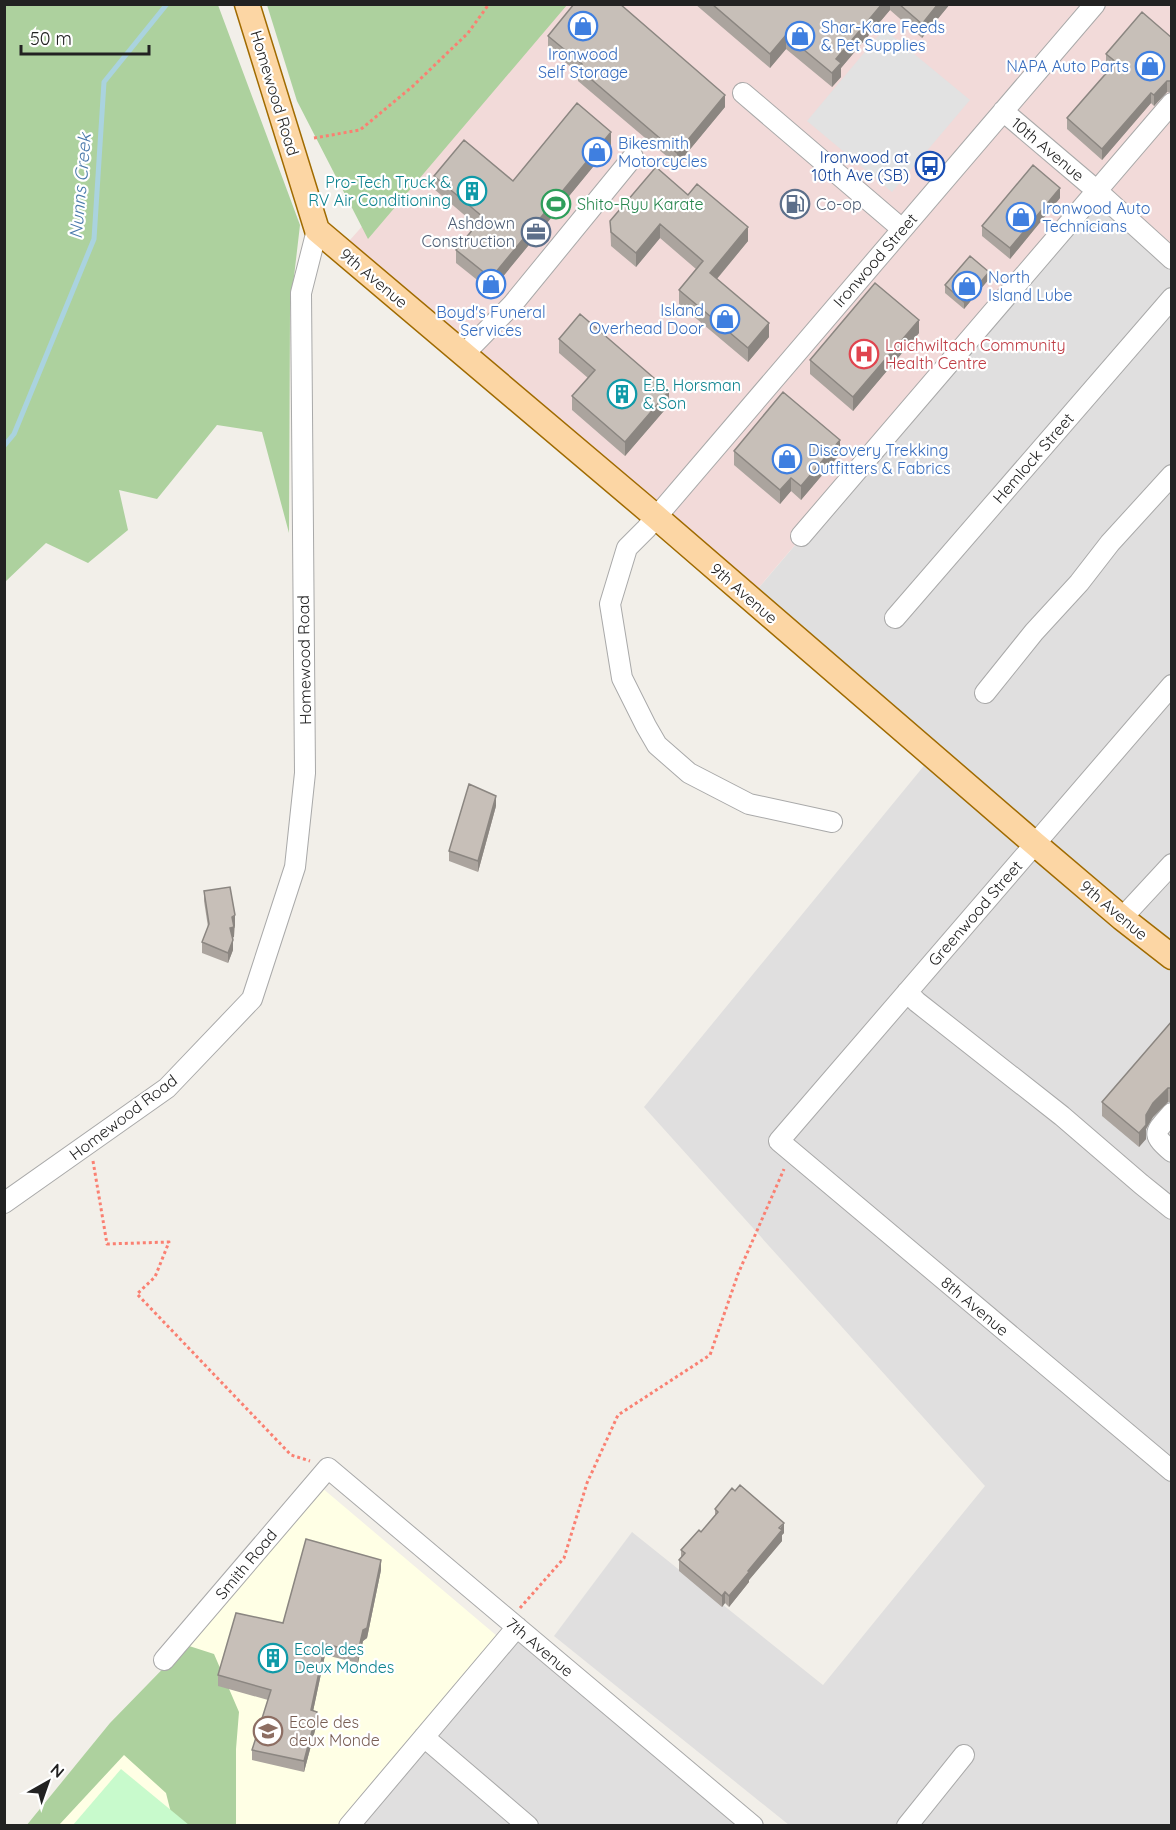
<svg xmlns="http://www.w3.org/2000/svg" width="1176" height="1830" viewBox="0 0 1176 1830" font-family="Quicksand,sans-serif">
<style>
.residential{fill:#e0dfdf}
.commercial{fill:#f2dad9}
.education{fill:#ffffe5}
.forest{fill:#add19e}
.park{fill:#c8facc}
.parking{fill:#e2e2e2}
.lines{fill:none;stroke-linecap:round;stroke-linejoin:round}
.stream{stroke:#aad3df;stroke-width:5}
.minor-casing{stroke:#a9a9a9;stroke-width:22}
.major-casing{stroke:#a06b00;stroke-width:27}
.path{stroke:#fa8072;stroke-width:3;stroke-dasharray:3 3;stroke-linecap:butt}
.minor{stroke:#fff;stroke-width:20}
.major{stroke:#fcd6a4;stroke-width:24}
.wall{fill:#aba49e}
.shaded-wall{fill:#8b8681}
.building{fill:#c7bfb8;stroke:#8b8681;stroke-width:1.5}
.labels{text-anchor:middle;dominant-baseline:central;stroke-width:4.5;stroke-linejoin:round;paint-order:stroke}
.shop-label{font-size:16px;fill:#366cbe;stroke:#fff;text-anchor:start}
.street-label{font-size:16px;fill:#222;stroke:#fff}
.transit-label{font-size:16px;fill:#164399;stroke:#fff;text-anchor:end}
.culture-label{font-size:16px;fill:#0d838f;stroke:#fff;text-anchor:start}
.leisure-label{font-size:16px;fill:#27864d;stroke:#fff;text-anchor:start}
.service-label{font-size:16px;fill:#4e5e75;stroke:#fff;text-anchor:start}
.health-label{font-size:16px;fill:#be3a42;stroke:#fff;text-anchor:start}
.education-label{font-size:16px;fill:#785e54;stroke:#fff;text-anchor:start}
.water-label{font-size:18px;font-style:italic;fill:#4a7aab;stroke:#fff}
</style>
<rect width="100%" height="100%" fill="#f2efe9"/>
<path class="residential" d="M1096,191L1171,257V952L750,598Z
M932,756L1171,955V1825H789L554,1636L632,1532L823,1685L985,1486L644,1107Z
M517,1627L752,1826H350Z"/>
<path class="commercial" d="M560,5H1171V244L1096,190L750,598L341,250Z"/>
<path class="education" d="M321,1487L497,1636L338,1825L39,1826Z"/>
<path class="forest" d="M5,5H218L300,225L290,311L289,533L262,432L217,425L157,499L119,490L128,530L88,563L46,543L5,582Z
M267,5V4L567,5L368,239L297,101Z
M186,1645L214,1654L239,1712L236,1749V1825H174L166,1793L124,1755L59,1825L26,1826L110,1723Z"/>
<path class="park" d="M121,1769L189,1825H73Z"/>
<path class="parking" d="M884,29L970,100L892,192L807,121Z"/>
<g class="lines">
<path class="stream" d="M4,446L14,434L94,239L104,82L167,4"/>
<g class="minor-casing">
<path id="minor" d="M743,93L902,229
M1003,111L1096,190L1172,259
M464,354L512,305L633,157
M801,536L1172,103
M895,618L1172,298
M1172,685L779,1141L1172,1471
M985,693L1034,632L1079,583L1110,543L1172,475
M832,822L749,804L689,773L657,745L646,726L622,678L610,604L627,548L646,529L1095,4
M1122,918L1172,864
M907,992L917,1002L1062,1116L1141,1184L1172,1209
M1172,1113C1155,1133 1150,1133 1172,1152
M4,1203L167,1088L252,999L295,867L305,773L301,293L317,230
M164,1660L328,1468L753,1826
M424,1737L528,1826
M349,1826L517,1627
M907,1826L964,1755"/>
</g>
<g class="major-casing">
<path id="major" d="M247,4L317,230L655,516L1035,844L1122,918L1172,957"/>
</g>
<path class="path" d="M314,138L360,130L413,86L468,33L489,4
M93,1161L107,1244L169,1242L155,1277L137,1294L291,1455L310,1461
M520,1608L564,1558L587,1483L618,1415L710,1355L738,1274L784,1169"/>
<use href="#minor" class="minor"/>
<use href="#major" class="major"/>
</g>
<path class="wall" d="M695,4H950L922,38L890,10L841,68V77L832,87L786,49L770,68Z
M548,36L725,107L677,165L578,81V73L548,48Z
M1172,38V92H1167L1154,106L1151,103L1102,160L1067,129V118L1111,68L1106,64V54Z
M611,145L491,291L456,263V250L476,225L434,189V176L513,181Z
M688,195L748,241L717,279L769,337L748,362L679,304V290L696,269L660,238L636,267L611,246L610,221Z
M1060,198L1010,259L982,236V226Z
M989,279L964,309L945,293V285Z
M919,333L853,411L810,374V360Z
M559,339L669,405L625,456L572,410V396L588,378L559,353Z
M734,451L840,454L801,500L791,491L780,504L734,465Z
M496,806L478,872L449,861V851Z
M204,891L235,926L234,937L232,938L233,950L228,963L202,953V942L208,927L204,901Z
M1172,1021V1102H1168L1153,1117L1146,1129V1139L1139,1147L1102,1116V1102Z
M715,1509L784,1533L782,1535V1541L749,1580V1582L729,1607L725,1603L722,1607L679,1571V1560L681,1558V1550L701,1532L715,1516Z
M381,1570L367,1638L363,1641L358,1663L325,1655L313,1711L317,1723L304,1772L252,1760V1750L268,1700L218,1686V1675L283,1623Z"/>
<path class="shaded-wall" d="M882,4H890V10L841,68V77L832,87V73L836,59Z
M938,4H950L922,38V24Z
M786,35V49L770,68V54Z
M1167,81V92L1154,106V95Z
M1151,93V103L1102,160V149Z
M725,95V107L677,165V153Z
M611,132V145L491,291V278Z
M1060,188V198L1010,259V248Z
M660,224V238L636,267V253Z
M748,227V241L710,287V273Z
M989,272V279L964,309V302Z
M919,320V333L853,411V397Z
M769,323V337L748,362V348Z
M669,391V405L625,456V442Z
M840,440V454L801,500V486Z
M791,478V491L780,504V490Z
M496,796V806L478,872V861Z
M235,915V926L233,927H234V937L230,938V928L232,917Z
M233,940V950L228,963V953Z
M1168,1088V1102L1153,1117L1146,1129V1139L1139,1147V1133L1146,1115L1153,1103Z
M784,1523V1533L782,1535V1541L749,1580V1582L729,1607V1596Z
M381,1560V1570L367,1638L363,1641L358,1663V1652L363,1630Z
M725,1592V1603L722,1607V1596Z
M325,1644V1655L311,1721V1710Z
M317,1712V1723L304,1772V1761Z"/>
<path class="building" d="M574,4H620L725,95L677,153L578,68L582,64L548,36Z
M712,4H882L836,59L841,63L832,73L786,35L770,54Z
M899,4H938L922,24Z
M1142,12L1172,38V81H1167L1154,95L1151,93L1102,149L1067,118L1116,62L1106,54Z
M577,103L611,132L491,278L456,250L483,217L434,176L464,140L513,181Z
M1033,165L1060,188L1010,248L982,226Z
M656,167L688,195L697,184L748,227L710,273L769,323L748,348L679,290L703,261L660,224L636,253L611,232L610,221Z
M970,256L989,272L964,302L945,285Z
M875,283L919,320L853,397L810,360Z
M580,314L669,391L625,442L572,396L595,370L559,339Z
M783,392L840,440L801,486L791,478L780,490L734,451Z
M469,784L496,796L478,861L449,851Z
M230,887L235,915L232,917L234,927L230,928L233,940L228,953L202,942L209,924L204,891Z
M1172,1021V1088H1168L1153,1103L1146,1115V1125L1139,1133L1102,1102Z
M740,1485L784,1523L779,1528L782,1530L748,1571L749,1572L729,1596L725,1592L722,1596L679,1560L685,1553L681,1550L699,1530L701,1532L718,1512L715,1509L732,1488L735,1491Z
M306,1539L381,1560L367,1628L363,1630L358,1652L325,1644L311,1710L317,1712L304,1761L252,1750L271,1690L218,1675L236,1613L283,1623Z"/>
<defs>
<g id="shop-ring" transform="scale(1.5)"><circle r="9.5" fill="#fff" stroke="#3f7fe0" stroke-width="1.5"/><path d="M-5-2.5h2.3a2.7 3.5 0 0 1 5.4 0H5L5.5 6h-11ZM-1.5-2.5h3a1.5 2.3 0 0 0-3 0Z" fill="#3f7fe0"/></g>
<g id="bus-ring" transform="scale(1.5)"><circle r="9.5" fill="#fff" stroke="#1a4fb4" stroke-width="1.5"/><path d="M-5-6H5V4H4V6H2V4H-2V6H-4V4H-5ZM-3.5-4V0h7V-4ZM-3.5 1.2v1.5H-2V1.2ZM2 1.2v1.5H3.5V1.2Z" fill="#1a4fb4"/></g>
<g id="building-ring" transform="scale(1.5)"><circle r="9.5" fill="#fff" stroke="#0f9aa8" stroke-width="1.5"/><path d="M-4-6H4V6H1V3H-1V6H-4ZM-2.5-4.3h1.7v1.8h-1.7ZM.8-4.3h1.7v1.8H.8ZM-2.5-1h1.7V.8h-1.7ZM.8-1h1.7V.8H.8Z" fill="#0f9aa8"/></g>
<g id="stadium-ring" transform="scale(1.5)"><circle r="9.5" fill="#fff" stroke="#2e9e5b" stroke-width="1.5"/><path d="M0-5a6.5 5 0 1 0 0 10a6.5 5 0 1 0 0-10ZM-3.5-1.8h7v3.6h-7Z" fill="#2e9e5b"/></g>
<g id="fuel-ring" transform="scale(1.5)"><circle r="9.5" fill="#fff" stroke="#5c6f8a" stroke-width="1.5"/><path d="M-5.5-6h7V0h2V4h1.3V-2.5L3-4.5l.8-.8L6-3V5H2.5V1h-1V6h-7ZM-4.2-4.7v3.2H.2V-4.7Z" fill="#5c6f8a"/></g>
<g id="office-ring" transform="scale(1.5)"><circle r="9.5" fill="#fff" stroke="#5c6f8a" stroke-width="1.5"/><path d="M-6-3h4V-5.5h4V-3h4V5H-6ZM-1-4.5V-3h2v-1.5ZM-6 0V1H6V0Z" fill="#5c6f8a"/></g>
<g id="hospital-ring" transform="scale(1.5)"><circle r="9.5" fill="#fff" stroke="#e0444e" stroke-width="1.5"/><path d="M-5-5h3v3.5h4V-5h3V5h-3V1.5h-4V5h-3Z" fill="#e0444e"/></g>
<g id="school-ring" transform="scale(1.5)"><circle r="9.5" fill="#fff" stroke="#8d6e63" stroke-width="1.5"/><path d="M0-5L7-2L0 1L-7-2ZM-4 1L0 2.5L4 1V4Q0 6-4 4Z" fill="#8d6e63"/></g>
</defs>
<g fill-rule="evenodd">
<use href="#shop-ring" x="583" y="26"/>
<use href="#shop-ring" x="800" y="36"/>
<use href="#shop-ring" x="1150" y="66"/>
<use href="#shop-ring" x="597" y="152"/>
<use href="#bus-ring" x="930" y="166"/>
<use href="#building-ring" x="472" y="191"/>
<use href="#stadium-ring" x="556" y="204"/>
<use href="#fuel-ring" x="795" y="204"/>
<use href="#shop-ring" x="1021" y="217"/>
<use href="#office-ring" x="536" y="232"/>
<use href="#shop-ring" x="491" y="284"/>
<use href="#shop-ring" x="967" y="286"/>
<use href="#shop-ring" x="725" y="319"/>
<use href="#hospital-ring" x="864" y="354"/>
<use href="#building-ring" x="622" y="394"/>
<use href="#shop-ring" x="787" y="459"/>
<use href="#building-ring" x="273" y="1658"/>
<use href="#school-ring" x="268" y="1731"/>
</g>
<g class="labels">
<g class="shop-label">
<text x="821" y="27">Shar-Kare Feeds<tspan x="821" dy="18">&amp; Pet Supplies</tspan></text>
<text x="583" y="54" text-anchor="middle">Ironwood<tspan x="583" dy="18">Self Storage</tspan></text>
<text x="1129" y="66" text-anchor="end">NAPA Auto Parts</text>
<text x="618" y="143">Bikesmith<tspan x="618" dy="18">Motorcycles</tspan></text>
<text x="1042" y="208">Ironwood Auto<tspan x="1042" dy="18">Technicians</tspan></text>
<text x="988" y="277">North<tspan x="988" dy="18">Island Lube</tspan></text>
<text x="704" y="310" text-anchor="end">Island<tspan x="704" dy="18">Overhead Door</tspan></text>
<text x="491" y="312" text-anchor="middle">Boyd's Funeral<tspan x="491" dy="18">Services</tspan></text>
<text x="808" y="450">Discovery Trekking<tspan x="808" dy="18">Outfitters &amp; Fabrics</tspan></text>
</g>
<g class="street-label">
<text transform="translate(275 93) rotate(73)">Homewood Road</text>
<text transform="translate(1048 149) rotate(40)">10th Avenue</text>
<text transform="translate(875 260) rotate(-49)">Ironwood Street</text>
<text transform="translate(374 278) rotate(40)">9th Avenue</text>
<text transform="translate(1033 458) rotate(-49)">Hemlock Street</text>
<text transform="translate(744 593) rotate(41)">9th Avenue</text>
<text transform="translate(304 660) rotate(-91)">Homewood Road</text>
<text transform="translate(1114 910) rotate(40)">9th Avenue</text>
<text transform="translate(975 913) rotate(-49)">Greenwood Street</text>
<text transform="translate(123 1117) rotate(-37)">Homewood Road</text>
<text transform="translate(975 1306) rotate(40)">8th Avenue</text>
<text transform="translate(246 1564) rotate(-50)">Smith Road</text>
<text transform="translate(540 1647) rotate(40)">7th Avenue</text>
</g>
<g class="transit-label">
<text x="909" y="157">Ironwood at<tspan x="909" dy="18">10th Ave (SB)</tspan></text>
</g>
<g class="culture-label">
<text x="451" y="182" text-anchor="end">Pro-Tech Truck &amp;<tspan x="451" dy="18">RV Air Conditioning</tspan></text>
<text x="643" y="385">E.B. Horsman<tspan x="643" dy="18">&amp; Son</tspan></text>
<text x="294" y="1649">Ecole des<tspan x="294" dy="18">Deux Mondes</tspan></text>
</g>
<g class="leisure-label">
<text x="577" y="204">Shito-Ryu Karate</text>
</g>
<g class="service-label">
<text x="816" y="204">Co-op</text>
<text x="515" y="223" text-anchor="end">Ashdown<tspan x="515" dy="18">Construction</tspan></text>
</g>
<g class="health-label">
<text x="885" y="345">Laichwiltach Community<tspan x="885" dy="18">Health Centre</tspan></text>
</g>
<g class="education-label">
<text x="289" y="1722">Ecole des<tspan x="289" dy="18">deux Monde</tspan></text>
</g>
<g class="water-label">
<text transform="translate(80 186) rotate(-85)">Nunns Creek</text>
</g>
</g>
<rect width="1176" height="1830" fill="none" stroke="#222222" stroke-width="12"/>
<g transform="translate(48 1782) rotate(40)" stroke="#ffffff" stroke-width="4.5" paint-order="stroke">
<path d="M0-4.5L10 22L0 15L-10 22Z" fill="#222222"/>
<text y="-9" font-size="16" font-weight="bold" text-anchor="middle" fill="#222222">N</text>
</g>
<path d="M21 45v9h128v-9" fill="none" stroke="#222222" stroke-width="3"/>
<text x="30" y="45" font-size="18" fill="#222222" stroke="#ffffff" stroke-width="4.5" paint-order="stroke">50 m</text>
</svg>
